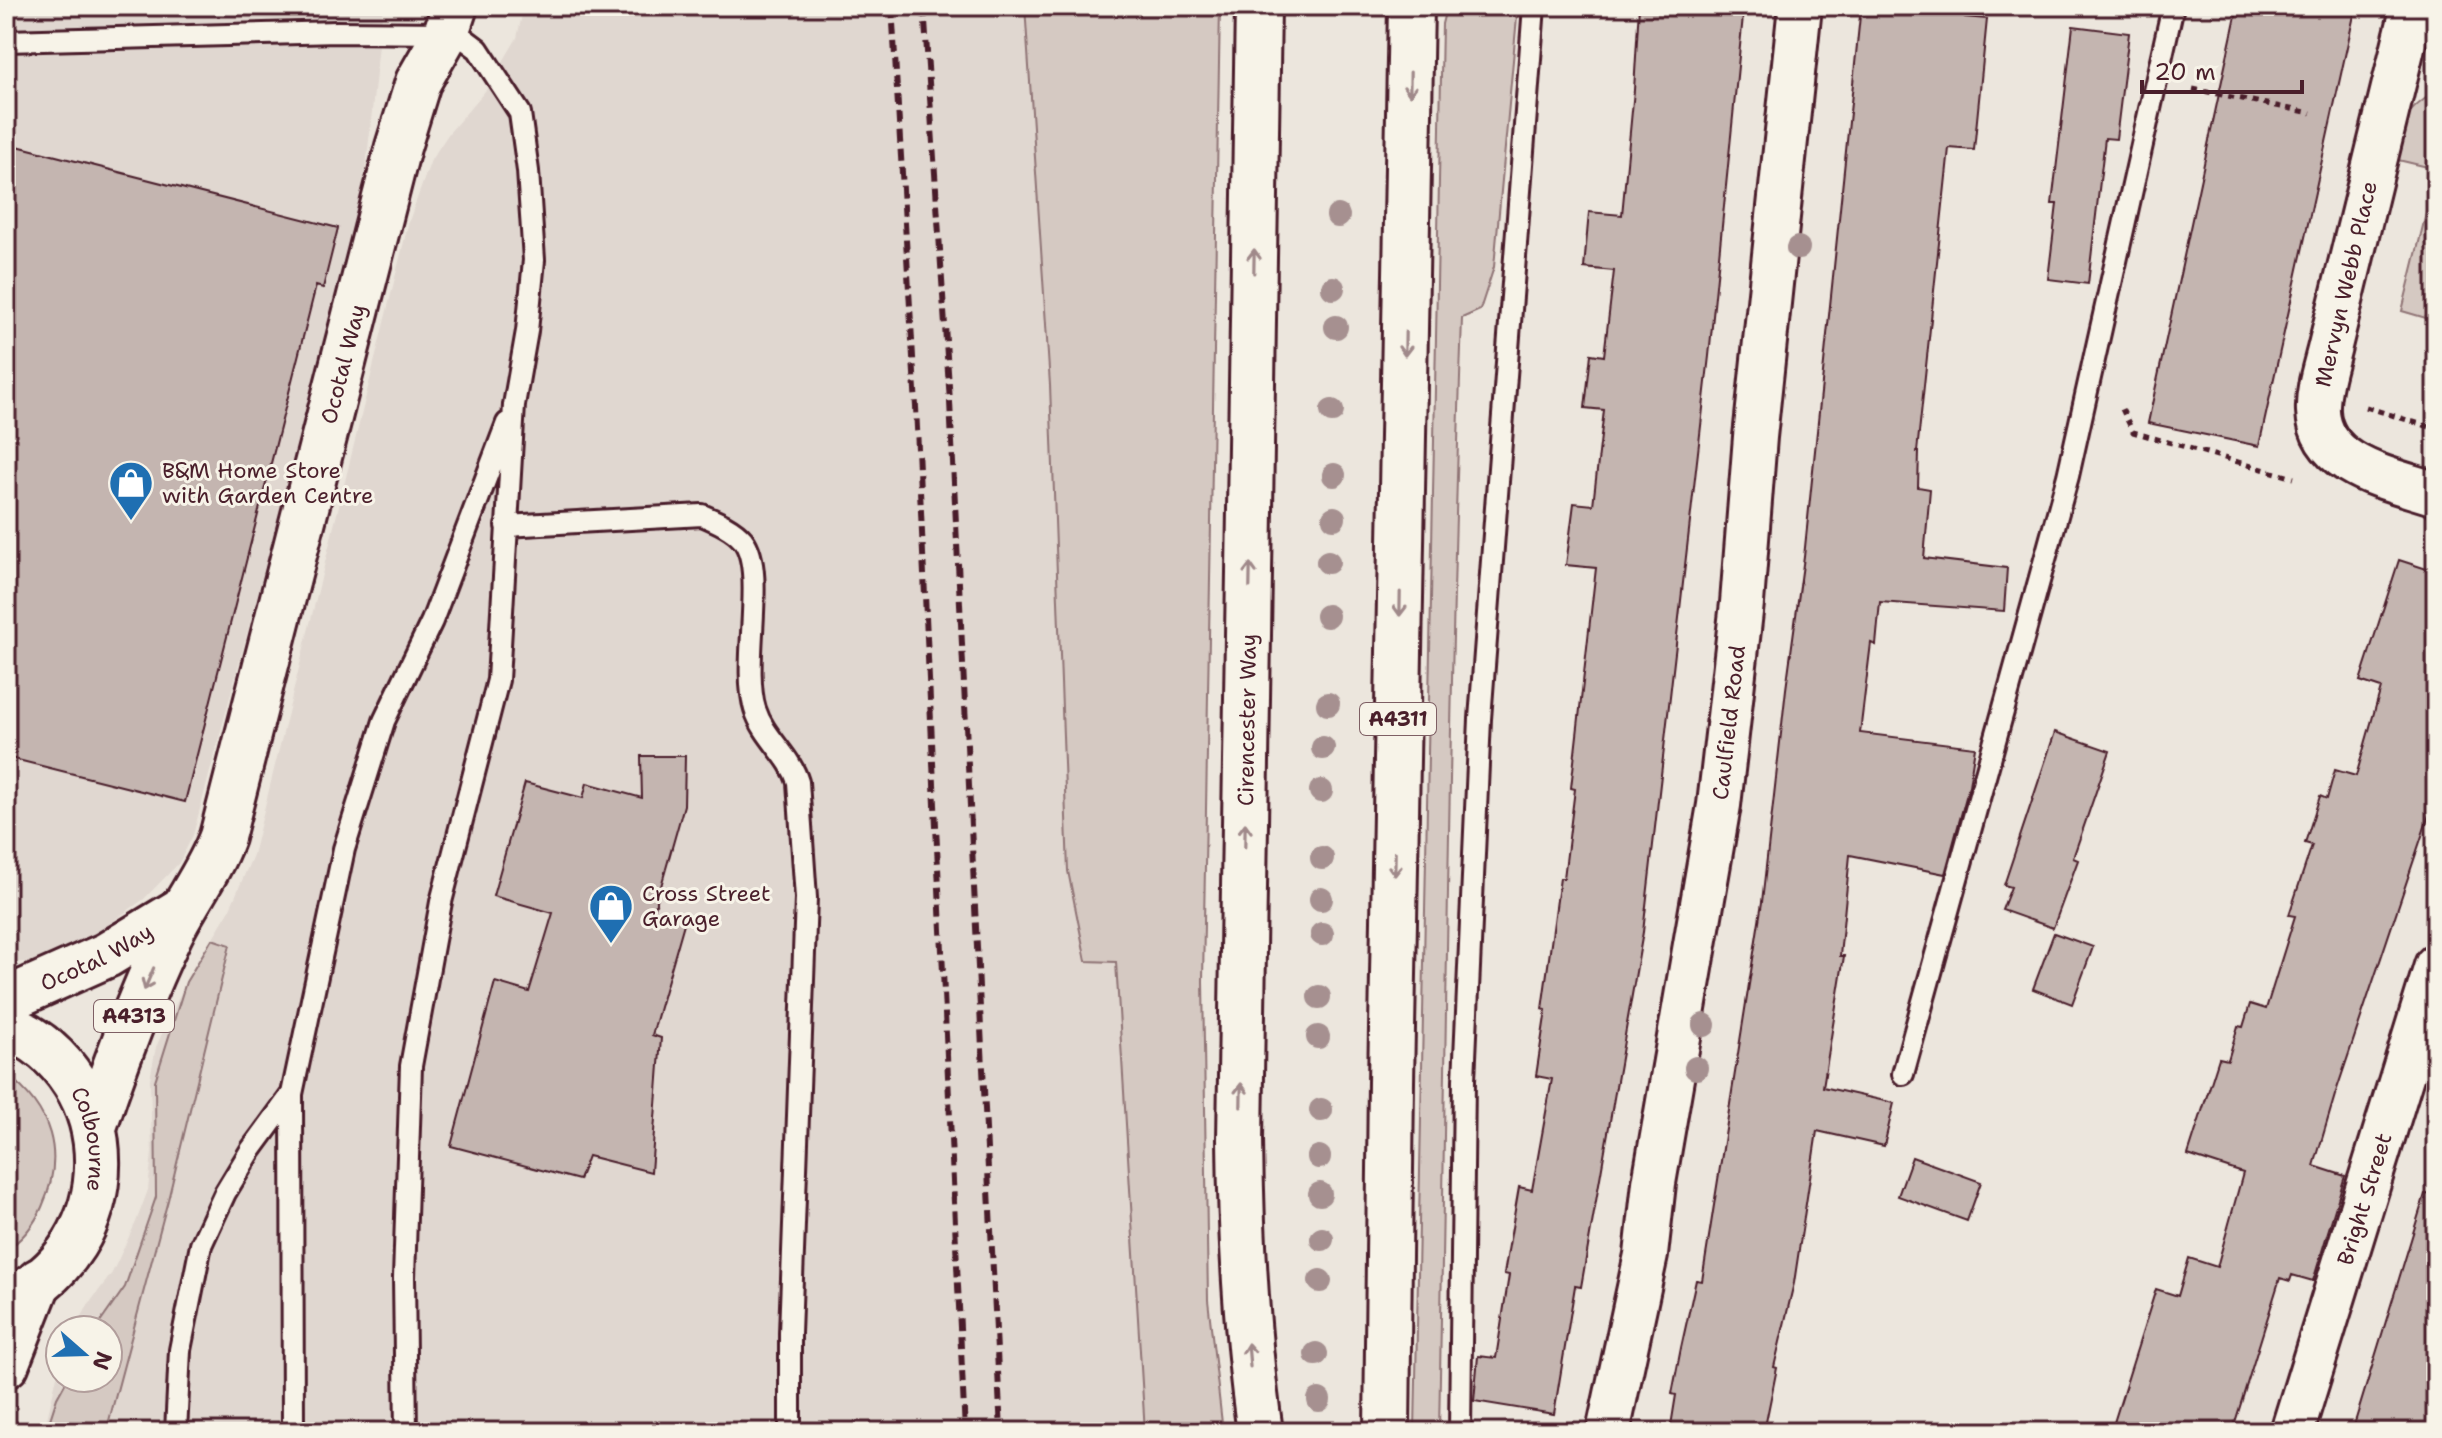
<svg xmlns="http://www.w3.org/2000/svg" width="2442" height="1438" viewBox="0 0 2442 1438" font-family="'Shantell Sans',sans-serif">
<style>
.built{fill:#e0d7d0}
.green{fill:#d5c9c2;stroke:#907476;stroke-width:2}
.building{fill:#c4b5b0;stroke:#4a1f2b;stroke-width:2}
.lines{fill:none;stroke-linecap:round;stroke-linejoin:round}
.service-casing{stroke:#4a1f2b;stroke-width:26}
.minor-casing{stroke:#4a1f2b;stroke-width:48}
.primary-casing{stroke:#4a1f2b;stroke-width:50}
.path{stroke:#4a1f2b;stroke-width:5;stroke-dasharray:6 6;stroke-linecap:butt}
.service{stroke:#f7f3e8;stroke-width:20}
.minor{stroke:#f7f3e8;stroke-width:42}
.primary{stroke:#f7f3e8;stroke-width:44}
.rail{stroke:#4a1f2b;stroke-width:6;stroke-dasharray:12 6;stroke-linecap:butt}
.tree{fill:#a69090}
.oneway{stroke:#a0898a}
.labels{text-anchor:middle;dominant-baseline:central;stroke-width:6;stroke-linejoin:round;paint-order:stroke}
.shield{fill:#f7f3e8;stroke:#7e5f64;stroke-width:2}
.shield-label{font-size:20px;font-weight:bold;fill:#4a1f2b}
.street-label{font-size:22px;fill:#4a1f2b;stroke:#f7f3e8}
.poi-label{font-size:22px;fill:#4a1f2b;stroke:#f7f3e8;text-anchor:start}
</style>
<rect width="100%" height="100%" fill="#ece6dd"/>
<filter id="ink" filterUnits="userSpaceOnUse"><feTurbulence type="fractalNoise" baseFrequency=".0125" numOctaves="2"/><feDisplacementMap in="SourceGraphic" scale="16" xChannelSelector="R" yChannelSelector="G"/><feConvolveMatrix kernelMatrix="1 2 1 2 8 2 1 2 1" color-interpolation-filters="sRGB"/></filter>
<g filter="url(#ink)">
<path class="built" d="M6,6H383L367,159L353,239L193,835L179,863L144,899L86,940L43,961L6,963Z
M524,6H1025L1050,385L1083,628L1116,961L1145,1432H44L60,1363V1378H108V1330H75L88,1305L112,1273L136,1222L148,1190L152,1153L150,1079L156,1047L186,982L229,911L253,855L409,221L431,160L449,133L486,90L517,38Z"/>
<path class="green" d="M1025,6H1220L1203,981L1208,1300L1223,1432H1145L1116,962L1086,961L1068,871L1050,385Z
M1452,6H1518L1494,267L1480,310L1462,318C1449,689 1446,1061 1439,1432H1415L1442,24L1445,12Z
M2436,91V169L2394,159C2405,119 2400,115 2436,91Z
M2436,173V321L2402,311Z
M212,939L230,945L168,1200L106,1432H46L57,1398L68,1378H108V1330H95L125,1287L156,1197L155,1081L186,982Z
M6,1074C51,1108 66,1154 42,1207C35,1223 22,1241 6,1249Z"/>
<path class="building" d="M1639,6H1744L1709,356L1643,932L1581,1287L1575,1286L1554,1414L1474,1401L1478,1356L1496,1358L1509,1275L1504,1274L1519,1187L1532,1190L1552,1079L1536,1076L1546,1010L1542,1009L1560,878H1564L1575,789L1571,788L1596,568L1566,565L1574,503L1593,505L1604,410L1585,408L1591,354L1604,356L1614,271L1584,268L1589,212L1622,215L1634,90Z
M1861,6H1966L1965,17L1987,19L1974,150L1949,148L1917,452H1919L1918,487L1930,489L1924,558L2007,568L2004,611L1880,602L1876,645L1871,643L1860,733L1975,747L1969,786L1945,874L1850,855L1840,956H1844L1823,1087L1894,1103L1884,1146L1817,1131L1794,1283L1774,1367L1777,1368L1764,1432H1670L1676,1395L1672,1394L1681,1348L1696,1280L1702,1281L1762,902L1786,689L1804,557Z
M2238,6H2356L2259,446L2148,423Z
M2073,26L2129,33L2116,139L2105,138L2088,284L2048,279L2057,204H2052Z
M17,146L338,228L323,288L316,286L185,802L6,757V187Z
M2399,560L2436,572V794L2335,1095L2314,1166L2345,1176L2313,1281L2292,1275L2290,1281L2280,1278L2232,1432H2111L2156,1289L2178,1296L2189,1258L2217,1267L2243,1173L2188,1155L2219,1058L2228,1060L2238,1026L2243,1027L2250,1004L2266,1009L2295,916L2289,915L2312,845L2305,843L2320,796L2327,799L2335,770L2356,776L2381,688L2360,681Z
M2055,732L2110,751L2073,858L2078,860L2053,928L2002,910L2011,887L2004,885Z
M641,756H685L684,805L654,911L685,920L652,1035L661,1038L651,1172L588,1156L579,1180L451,1146L495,982L529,992L553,913L493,896L525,783L583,798L587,783L642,798Z
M2054,933L2093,947L2072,1004L2033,989Z
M1912,1157L1981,1182L1967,1221L1898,1196Z
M2425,1194L2436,1195V1432H2352Z"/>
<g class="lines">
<g class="service-casing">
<path id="service" d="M6,41L337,32L446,33L466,40L478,49L520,113L528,171L534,260L527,331L514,405L498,680L441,902L411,1066L404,1278L406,1432
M506,526L702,515C716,521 733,528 743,540C767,571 741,664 755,709C764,738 790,755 798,782L806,898L790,1333V1432
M1903,1074L2068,476L2173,6
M292,1094L293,1432
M176,1432L180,1350L201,1245L225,1193L251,1150L292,1094L344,849L384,721L432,621L507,423
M1460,1432L1464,1080L1480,719L1534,6"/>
</g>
<g class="minor-casing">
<g id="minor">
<path d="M2413,6L2329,350C2324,370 2317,391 2318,411C2320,468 2393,479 2436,494"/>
<path id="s1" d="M1608,1432L1646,1255L1654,1183L1719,805L1742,603L1755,437L1800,6"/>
<path id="s2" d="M2292,1432L2436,966"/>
</g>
</g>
<g class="primary-casing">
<g id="primary">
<path d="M1258,6L1240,1139C1241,1238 1246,1334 1260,1432"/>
<path id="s3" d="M6,1000L107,955L183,909"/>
<path id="s4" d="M6,1026C128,1075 127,1251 6,1301"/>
<path id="s5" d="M94,1127C116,1061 140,997 170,934C186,901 209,872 222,837L398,147L418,82L446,33L455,6"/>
<path d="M6,1365L39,1281"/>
<path d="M1387,1432L1391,1082L1411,6"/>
</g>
</g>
<path class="path" d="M2193,89L2311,113
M2366,407L2436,429
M2122,409L2133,432L2294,478"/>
<use href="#service" class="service"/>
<use href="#minor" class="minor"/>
<use href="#primary" class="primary"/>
<path class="rail" d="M892,6L916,407L965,1432
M924,6L950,402L1001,1432"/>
</g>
<g class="tree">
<circle cx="1338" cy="216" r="12"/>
<circle cx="1798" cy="248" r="12"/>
<circle cx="1333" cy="288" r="12"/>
<circle cx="1336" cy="327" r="12"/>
<circle cx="1332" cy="411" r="12"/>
<circle cx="1334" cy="475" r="12"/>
<circle cx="1334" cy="518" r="12"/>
<circle cx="1328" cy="562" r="12"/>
<circle cx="1327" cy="616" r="12"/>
<circle cx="1328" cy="704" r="12"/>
<circle cx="1323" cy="748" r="12"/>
<circle cx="1321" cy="791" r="12"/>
<circle cx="1322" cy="858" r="12"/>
<circle cx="1321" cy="899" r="12"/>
<circle cx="1322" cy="934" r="12"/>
<circle cx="1319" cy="997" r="12"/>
<circle cx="1704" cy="1025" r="12"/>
<circle cx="1318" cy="1037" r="12"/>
<circle cx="1696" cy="1068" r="12"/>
<circle cx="1321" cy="1110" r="12"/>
<circle cx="1319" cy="1157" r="12"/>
<circle cx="1320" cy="1194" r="12"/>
<circle cx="1322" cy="1239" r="12"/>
<circle cx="1320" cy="1281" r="12"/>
<circle cx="1316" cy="1354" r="12"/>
<circle cx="1319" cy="1400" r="12"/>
</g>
<defs><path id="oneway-shaft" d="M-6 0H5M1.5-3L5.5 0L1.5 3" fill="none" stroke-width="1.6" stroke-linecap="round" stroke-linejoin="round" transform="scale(2)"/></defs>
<g class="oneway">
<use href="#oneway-shaft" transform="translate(1410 84) rotate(91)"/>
<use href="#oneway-shaft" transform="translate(1254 261) rotate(-89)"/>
<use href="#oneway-shaft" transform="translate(1405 344) rotate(91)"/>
<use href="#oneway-shaft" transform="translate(1250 575) rotate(-89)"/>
<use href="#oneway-shaft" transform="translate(1400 604) rotate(91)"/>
<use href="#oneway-shaft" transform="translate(1245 835) rotate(-89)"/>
<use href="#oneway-shaft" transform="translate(1395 864) rotate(91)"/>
<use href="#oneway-shaft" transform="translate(149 979) rotate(113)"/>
<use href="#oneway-shaft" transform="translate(1241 1095) rotate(-89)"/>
<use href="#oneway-shaft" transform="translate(1249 1355) rotate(-95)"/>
</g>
</g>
<defs>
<g id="shop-pin" transform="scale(2.3)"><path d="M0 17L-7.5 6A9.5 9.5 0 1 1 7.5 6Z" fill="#1f6fb2" stroke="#f7f3e8"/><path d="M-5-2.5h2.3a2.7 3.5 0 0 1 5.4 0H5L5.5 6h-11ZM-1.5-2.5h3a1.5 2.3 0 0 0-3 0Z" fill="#fff"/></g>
</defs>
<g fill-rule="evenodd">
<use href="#shop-pin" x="131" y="483"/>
<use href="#shop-pin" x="611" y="906"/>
</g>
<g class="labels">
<g class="shield">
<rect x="1360" y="703" width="76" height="32" rx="6"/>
<rect x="94" y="1000" width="80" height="32" rx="6"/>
</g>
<g class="shield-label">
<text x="1398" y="719">A4311</text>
<text x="134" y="1016">A4313</text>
</g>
<g class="street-label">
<text transform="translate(2346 284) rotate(-77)">Mervyn Webb Place</text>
<text stroke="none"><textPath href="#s5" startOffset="806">Ocotal Way</textPath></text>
<text transform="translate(1247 720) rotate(-89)">Cirencester Way</text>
<text stroke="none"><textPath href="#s1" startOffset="720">Caulfield Road</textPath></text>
<text stroke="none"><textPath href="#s3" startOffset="100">Ocotal Way</textPath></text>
<text stroke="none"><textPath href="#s4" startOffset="150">Colbourne</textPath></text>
<text stroke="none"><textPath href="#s2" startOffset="244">Bright Street</textPath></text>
</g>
<g class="poi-label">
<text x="162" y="470">B&amp;M Home Store<tspan x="162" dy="25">with Garden Centre</tspan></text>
<text x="642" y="893">Cross Street<tspan x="642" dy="25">Garage</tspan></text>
</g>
</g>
<rect width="2442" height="1438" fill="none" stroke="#f7f3e8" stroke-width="32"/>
<rect x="16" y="16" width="2410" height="1406" fill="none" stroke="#4a1f2b" stroke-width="3" filter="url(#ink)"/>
<g transform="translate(84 1354) rotate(110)"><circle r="38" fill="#f7f3e8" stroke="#b29e9c" stroke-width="2"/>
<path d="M0-6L14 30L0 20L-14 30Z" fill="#1f6fb2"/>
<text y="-12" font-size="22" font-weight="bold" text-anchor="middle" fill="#4a1f2b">N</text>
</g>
<path d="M2142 80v12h160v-12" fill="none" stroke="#4a1f2b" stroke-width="4"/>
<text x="2154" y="80" font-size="24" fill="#4a1f2b" stroke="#f7f3e8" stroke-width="6" paint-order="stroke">20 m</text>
</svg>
